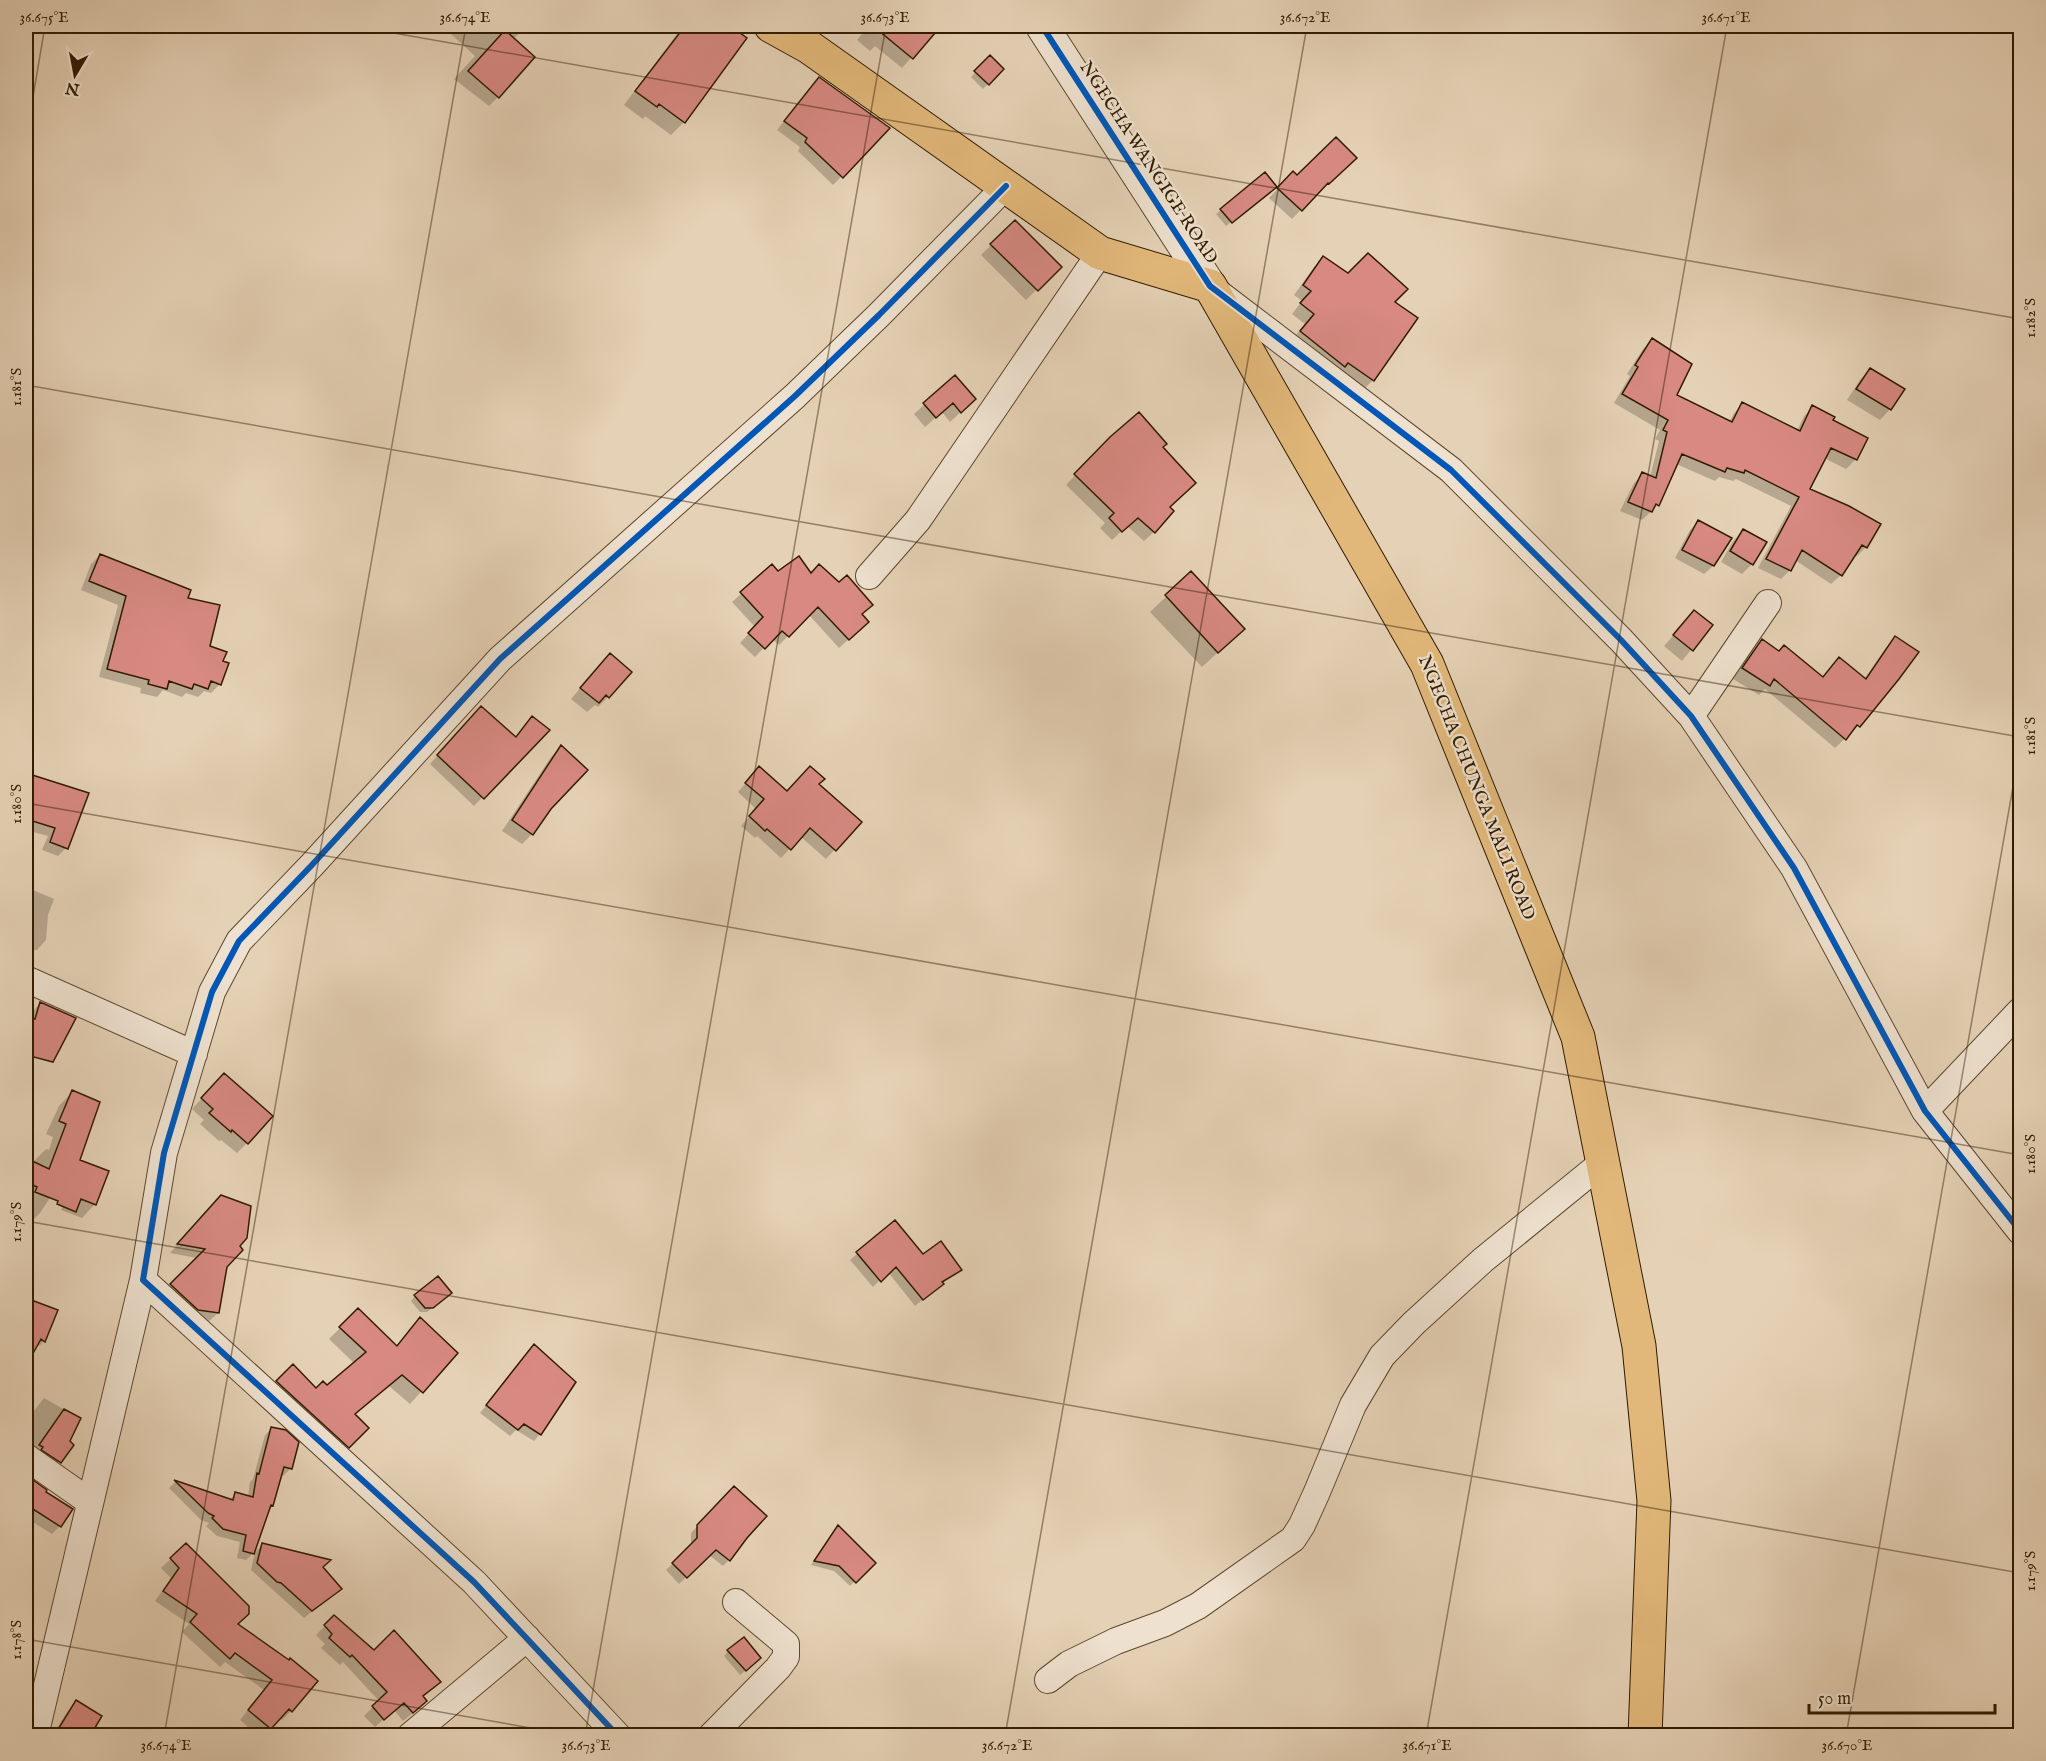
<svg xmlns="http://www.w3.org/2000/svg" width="2046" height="1761" viewBox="0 0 2046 1761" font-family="'IM FELL English',serif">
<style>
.shadow{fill:#0003}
.building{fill:#d78982;stroke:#311b01;stroke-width:1.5}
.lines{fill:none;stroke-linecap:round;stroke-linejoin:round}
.minor-casing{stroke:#5e482e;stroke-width:28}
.tertiary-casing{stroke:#5e482e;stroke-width:34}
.primary-casing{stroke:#311b01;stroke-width:35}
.minor{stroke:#eee1cf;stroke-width:26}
.tertiary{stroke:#eee1cf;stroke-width:32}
.primary{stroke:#e2b87a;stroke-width:33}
.cycleway-casing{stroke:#eee1cf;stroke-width:10}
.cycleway{stroke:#0057b8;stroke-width:6}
.ticks{fill:none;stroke:#311b01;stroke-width:1.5;stroke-opacity:0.45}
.labels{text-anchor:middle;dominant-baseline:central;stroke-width:4.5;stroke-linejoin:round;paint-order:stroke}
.street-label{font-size:18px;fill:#311b01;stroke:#eee1cf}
.neatline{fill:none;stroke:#311b01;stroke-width:2}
.ticks-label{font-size:15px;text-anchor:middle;fill:#311b01}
</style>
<rect width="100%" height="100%" fill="#e5d1b5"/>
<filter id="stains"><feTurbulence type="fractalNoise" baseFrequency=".00333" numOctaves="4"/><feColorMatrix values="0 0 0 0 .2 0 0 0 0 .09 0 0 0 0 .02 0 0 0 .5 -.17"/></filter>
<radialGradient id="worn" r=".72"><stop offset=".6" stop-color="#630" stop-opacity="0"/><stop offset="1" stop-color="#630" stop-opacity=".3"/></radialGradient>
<path class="shadow" d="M442,26H526L513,40L498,97L489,106L454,79L475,56Z
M683,26H728L745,39L684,122L671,135L645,116L643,119L624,105Z
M864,26H939L902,68L875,46L870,51L857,40L867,28Z
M990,57L1002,69L983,89L971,77Z
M811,87L888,129L833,185L798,151L800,147L777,130Z
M1355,158L1319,193L1318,192L1292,219L1269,198L1284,182Z
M1270,191L1226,226L1216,214L1221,210Z
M1015,222L1060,267L1026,300L981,255Z
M1324,258L1393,303L1373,380L1363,390L1291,341L1305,324L1292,314L1302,301L1294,295L1314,267Z
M1652,340L1675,396L1729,422L1734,413L1743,404L1797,431L1804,416L1813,407L1831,421L1866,438L1855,460L1846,469L1824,458L1807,490L1866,547L1857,556L1854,555L1840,576L1831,584L1795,560L1790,570L1781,579L1758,568L1791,506L1736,479L1733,481L1719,477L1715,481L1676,464L1658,505L1642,520L1620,511L1634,483L1643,474L1650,477L1659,441L1655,439L1660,430L1614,403L1630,376L1627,374L1643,349Z
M1870,369L1890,409L1880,420L1847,400L1860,380Z
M955,377L964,409L950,422L942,412L925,427L914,414Z
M1111,438L1161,448L1168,508L1154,532L1144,541L1127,526L1112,540L1100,528L1105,523L1066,485Z
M1698,522L1730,538L1713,566L1704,574L1675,558L1690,530Z
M1743,531L1752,564L1742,574L1721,562L1733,541Z
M100,555L186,599L208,647L221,662L220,684L211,693L204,691L198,697L186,693L182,697L163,690L157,697L140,693L141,688L99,677L118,605L81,590L91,564Z
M772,566L778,573L810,575L839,584L860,615L858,631L839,648L809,615L779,645L772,639L755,657L740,643L755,627L732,602Z
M1191,573L1227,644L1202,667L1150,612Z
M1694,612L1711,625L1682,661L1664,646Z
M1896,638L1898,678L1858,726L1835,748L1765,689L1759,695L1733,679L1752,651L1762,641L1822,678L1839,659L1864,679L1886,648Z
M599,666L608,697L598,707L595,705L587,712L571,699Z
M473,716L515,738L532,718L548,730L474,806L430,764Z
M561,747L550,809L532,834L522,844L502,831L551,757Z
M26,775L87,794L66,848L58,856L42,850L48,836L26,830Z
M751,777L787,792L817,785L860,822L826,859L801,837L781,858L757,836L755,838L741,826L756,809L738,792Z
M26,887L54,899L48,915L46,940L37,950L26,949Z
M40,1003L50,1059L26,1045V1018L30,1020L33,1011Z
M214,1085L247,1143L237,1153L221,1140L219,1141L200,1124L204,1120L192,1109Z
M72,1092L78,1161L95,1204L82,1218L61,1210L68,1194L57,1187L40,1213L26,1227V1166L30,1161L32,1163L46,1149L49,1150L53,1137L46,1134L59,1106Z
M212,1206L226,1266L218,1313L208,1322L188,1318L162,1295L197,1258L170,1253Z
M895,1222L923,1256L960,1269L915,1306L888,1272L873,1287L850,1260Z
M415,1296L445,1298L427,1312H420L411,1301Z
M31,1308L44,1341L39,1346L36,1344L29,1354L26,1352V1319Z
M358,1310L396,1347L420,1319L456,1353L410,1404L389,1386L354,1415L367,1428L336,1458L266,1394L293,1367L316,1390L327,1387L355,1364L329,1339Z
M534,1346L540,1434L534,1441L516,1430L510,1436L480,1413Z
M44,1398L79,1418L68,1442L72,1445L52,1470L26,1452V1413L30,1416Z
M272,1428L297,1443L290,1469L283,1476L280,1475L271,1505L268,1508L253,1553L246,1560L237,1558L240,1542L217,1536L206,1526L209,1523L201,1520L169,1488L175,1482L230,1500L235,1494L248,1497L250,1482L253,1479L265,1435Z
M26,1477L45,1490L44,1492L71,1509L60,1526L52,1534L26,1518Z
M734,1488L729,1560L723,1566L709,1555L679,1584L666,1570L691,1546V1533Z
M838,1527L873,1563L850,1586L834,1571L811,1565Z
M186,1545L236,1625L289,1662L291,1711L282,1720L279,1718L263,1736H258L240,1720L264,1690L225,1662L220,1667L182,1632L189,1624L155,1601L171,1578L161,1568Z
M262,1545L322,1567L332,1596L304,1618L251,1570L255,1552Z
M334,1617L374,1652L430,1690L422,1697L417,1710L403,1721L394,1710L375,1727L364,1716L379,1701L343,1662L340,1665L321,1648L325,1644L316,1635Z
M728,1651L755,1663L740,1675L724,1656Z
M77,1702L95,1725L106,1732L103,1736H52L67,1712Z"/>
<path class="building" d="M685,26H730L747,38L685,123L659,104L657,107L635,91Z
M873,26H941L913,59Z
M505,30L535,57L499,98L468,71Z
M990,55L1004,69L989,85L974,71Z
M819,77L890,128L843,178L805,142L807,138L784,121Z
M1336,137L1357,158L1329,184L1328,183L1302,211L1277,188L1293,171L1297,175Z
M1265,172L1277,187L1232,223L1220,209Z
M1015,220L1062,267L1038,291L990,244Z
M1368,253L1408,289L1395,302L1418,318L1374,381L1348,363L1345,367L1300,331L1314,314L1300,303L1311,291L1303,285L1323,256L1348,273Z
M1652,338L1692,364L1677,395L1732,422L1742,402L1800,431L1812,405L1835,417L1833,420L1868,438L1857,460L1831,448L1810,489L1849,506L1881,524L1867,548L1862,545L1842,576L1802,550L1791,571L1766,559L1799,497L1745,470L1744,473L1727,468L1725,472L1682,454L1659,506L1656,504L1652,512L1628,502L1642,472L1656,478L1667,432L1663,430L1668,420L1622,394L1638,367L1635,365Z
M1870,368L1905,389L1891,410L1856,389Z
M955,375L976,399L961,413L953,403L936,418L923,403Z
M1139,412L1167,444L1163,447L1196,483L1170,507L1174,511L1155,533L1138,518L1122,532L1109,518L1114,513L1074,474L1110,437Z
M1698,520L1732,538L1714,566L1682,550Z
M1743,529L1767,542L1753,565L1730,551Z
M100,554L191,590L188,598L220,605L210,646L227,652L223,661L229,663L221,685L211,681L208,689L194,684L192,689L169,681L167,689L148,684L149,680L107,669L126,596L89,581Z
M799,556L811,573L819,564L839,582L847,575L873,605L862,614L869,622L849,640L818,607L789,637L782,631L765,649L748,633L763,617L740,592L772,564L778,571Z
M1191,571L1245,629L1218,653L1165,595Z
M1694,610L1713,625L1693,651L1673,635Z
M1895,636L1919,652L1899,679L1860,727L1857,725L1846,740L1774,679L1770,686L1742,668L1762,639L1779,651L1784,645L1823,677L1839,657L1866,679Z
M610,653L632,672L609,698L606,695L599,703L580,688Z
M481,706L516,737L532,716L550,730L484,799L437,755Z
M561,745L588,770L551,809L533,835L512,820Z
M759,766L787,791L810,766L825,779L819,784L862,822L836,851L810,828L791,850L767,829L765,831L749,816L764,799L745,783Z
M26,773L89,793L68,849L50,842L55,828L26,819Z
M40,1002L76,1018L53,1062L26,1055V1029L29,1017L35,1019Z
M224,1073L273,1116L248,1144L232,1130L231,1132L209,1113L213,1109L201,1098Z
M72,1090L100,1102L80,1160L109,1171L96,1205L81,1199L76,1212L57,1204L58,1201L35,1192L37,1187L26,1182V1158L49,1169L66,1124L59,1121Z
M221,1195L251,1206L247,1238L240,1246L243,1250L227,1267L219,1313L198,1310L170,1284L205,1249L177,1244Z
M895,1220L923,1254L941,1241L962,1270L942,1282L944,1284L923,1300L896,1267L881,1282L856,1252Z
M438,1276L452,1293L433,1308H425L414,1295Z
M26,1298L58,1310L45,1342L41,1339L26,1366Z
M358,1308L397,1346L420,1317L458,1353L423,1393L402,1375L355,1414L369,1428L349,1448L276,1381L293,1364L316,1388L323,1381L327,1385L366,1352L339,1327Z
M534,1344L576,1382L541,1435L524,1424L518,1430L486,1405Z
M64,1409L81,1418L70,1441L74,1445L61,1463L41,1450L43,1447L39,1445Z
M271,1427L286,1430L299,1442L292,1469L284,1467L273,1506L271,1505L254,1554L243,1551L246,1535L223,1529L212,1518L214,1516L208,1513L174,1480L233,1500L235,1492L253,1497L257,1473L259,1474Z
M26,1475L47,1490L46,1492L73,1509L61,1527L33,1509L26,1519Z
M734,1486L767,1516L747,1538L730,1561L716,1550L687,1578L672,1563L697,1538V1525Z
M838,1525L876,1563L856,1583L839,1566L814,1561Z
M186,1543L249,1606V1614L238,1624L289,1660L290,1658L318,1681L292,1712L289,1709L271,1729L248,1710L272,1680L235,1653L230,1659L219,1649L190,1622L197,1614L163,1591L179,1568L170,1558Z
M262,1543L331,1560L323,1567L342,1589L312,1611L281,1583L277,1582L257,1563Z
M334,1615L374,1650L394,1630L441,1682L423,1696L427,1701L413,1713L404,1703L384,1720L372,1706L387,1692L352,1655L350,1657L329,1638L332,1634L324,1625Z
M744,1637L761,1658L746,1671L727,1650Z
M76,1700L102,1716L90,1736H54Z"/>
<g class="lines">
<g class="minor-casing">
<path id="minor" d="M1217,292L1451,470L1621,640L1691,716L1794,868L1925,1111L2020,1231
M869,576L918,520L1100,253
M1691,716L1768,603
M26,979L194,1054
M1925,1111L2020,1011
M26,1457L90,1502
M1048,1680L1069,1664L1116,1641L1165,1623L1198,1606L1293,1539L1302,1525L1317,1492L1353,1405L1382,1356L1414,1323L1483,1260L1602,1163
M35,1736L143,1280
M410,1736L527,1638
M618,1736L474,1582L143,1280L164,1153L212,992L239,941L311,866L500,659L795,396L879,315L1006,186
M711,1736L778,1668L786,1657V1644L736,1602"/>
</g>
<g class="tertiary-casing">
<path id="tertiary" d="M1042,26L1210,286"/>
</g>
<g class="primary-casing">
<path id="primary" d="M771,26L809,47L1100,253L1210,286L1427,664L1578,1037L1639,1346L1654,1501L1645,1736"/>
</g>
<use href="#minor" class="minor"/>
<use href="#tertiary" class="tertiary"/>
<use href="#primary" class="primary"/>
<g class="cycleway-casing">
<path id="cycleway" d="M1042,26L1210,286L1451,470L1621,640L1691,716L1794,868L1925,1111L2020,1231
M618,1736L474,1582L143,1280L164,1153L212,992L239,941L311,866L500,659L795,396L879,315L1006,186"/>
</g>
<use href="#cycleway" class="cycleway"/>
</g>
<path class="ticks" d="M354,26L2020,319M26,138L45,26M26,385L2020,737M26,803L2020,1155M26,1221L2020,1573M26,1639L576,1736M164,1736L466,26M585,1736L886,26M1005,1736L1307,26M1426,1736L1727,26M1846,1736L2020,747"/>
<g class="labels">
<g class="street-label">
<text transform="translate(1148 163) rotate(57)">NGECHA WANGIGE ROAD</text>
<text transform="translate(1476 788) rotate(68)">NGECHA CHUNGA MALI ROAD</text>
</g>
</g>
<rect width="2046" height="1761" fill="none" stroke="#e5d1b5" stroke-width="66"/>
<g transform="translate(75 75) rotate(190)" stroke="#eee1cf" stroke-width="4.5" paint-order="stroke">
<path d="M0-4.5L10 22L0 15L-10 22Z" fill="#311b01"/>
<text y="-9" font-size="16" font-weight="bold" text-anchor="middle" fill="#311b01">N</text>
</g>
<path d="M1809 1704v9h186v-9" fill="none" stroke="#311b01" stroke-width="3"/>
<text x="1818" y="1704" font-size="18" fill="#311b01" stroke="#eee1cf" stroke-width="4.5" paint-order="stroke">50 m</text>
<rect x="33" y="33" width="1980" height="1695" class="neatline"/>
<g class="ticks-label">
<text x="44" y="22">36.675°E</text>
<text x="465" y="22">36.674°E</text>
<text x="885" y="22">36.673°E</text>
<text x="1305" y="22">36.672°E</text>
<text x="1726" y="22">36.671°E</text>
<text transform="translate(2030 318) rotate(-90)" y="5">1.182°S</text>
<text transform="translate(16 387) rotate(-90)" y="5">1.181°S</text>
<text transform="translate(2030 736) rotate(-90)" y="5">1.181°S</text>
<text transform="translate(16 804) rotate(-90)" y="5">1.180°S</text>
<text transform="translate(2030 1154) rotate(-90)" y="5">1.180°S</text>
<text transform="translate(16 1222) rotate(-90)" y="5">1.179°S</text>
<text transform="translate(2030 1571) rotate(-90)" y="5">1.179°S</text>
<text transform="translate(16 1640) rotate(-90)" y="5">1.178°S</text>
<text x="166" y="1750">36.674°E</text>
<text x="586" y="1750">36.673°E</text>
<text x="1007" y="1750">36.672°E</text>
<text x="1427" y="1750">36.671°E</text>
<text x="1847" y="1750">36.670°E</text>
</g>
<rect width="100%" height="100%" filter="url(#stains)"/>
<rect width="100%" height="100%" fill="url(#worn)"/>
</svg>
